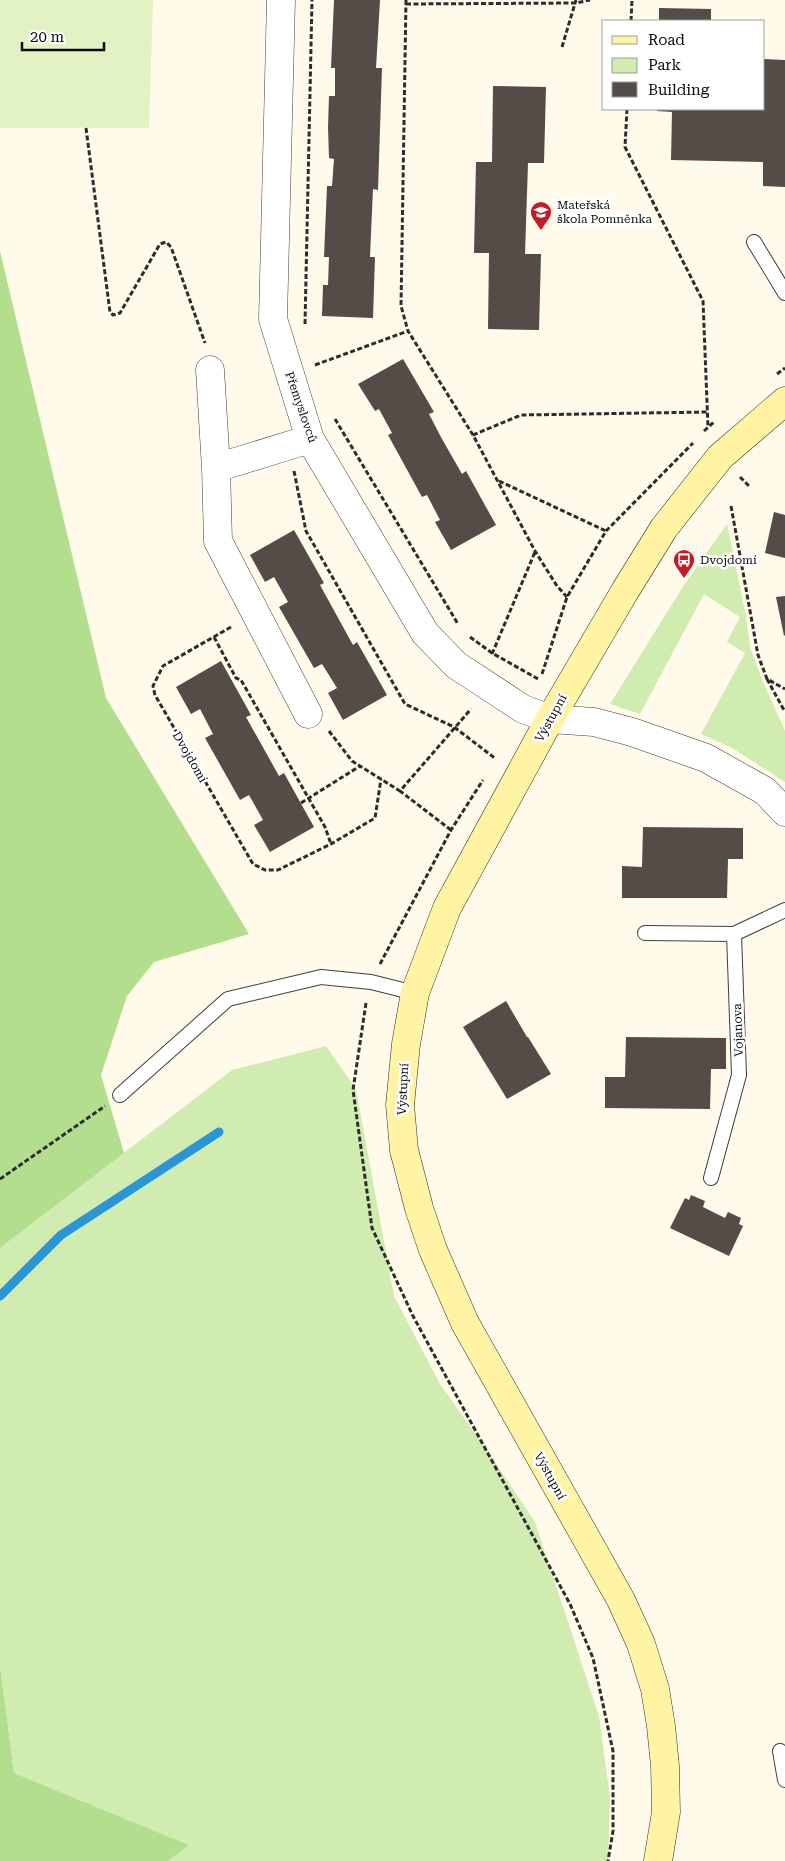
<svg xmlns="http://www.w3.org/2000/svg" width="785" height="1861" viewBox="0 0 785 1861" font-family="'Roboto Serif',serif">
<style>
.green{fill:#d0ecb0}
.forest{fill:#b3de8e}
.pitch{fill:#e3f2c2}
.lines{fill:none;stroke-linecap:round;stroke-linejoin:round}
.stream{stroke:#2a95d8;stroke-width:9}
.building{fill:#544c46}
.lane-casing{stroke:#3e3e3e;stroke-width:16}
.street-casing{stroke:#3e3e3e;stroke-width:29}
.secondary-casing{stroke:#2d2d2d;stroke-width:29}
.path{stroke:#2d2d2d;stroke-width:3;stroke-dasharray:5 2.5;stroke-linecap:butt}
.lane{stroke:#fff;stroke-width:14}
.street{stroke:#fff;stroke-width:28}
.secondary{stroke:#fff3a4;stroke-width:28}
.labels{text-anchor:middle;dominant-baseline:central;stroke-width:5;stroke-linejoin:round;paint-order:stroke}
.poi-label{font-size:12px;fill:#0b0b0b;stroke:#fff;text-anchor:start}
.street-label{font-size:12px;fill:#0b0b0b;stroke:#fff}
</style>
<rect width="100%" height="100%" fill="#fffae9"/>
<path class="green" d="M727,524L746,616L750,647L763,682L785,731V782L732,748L701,734L745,653L727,642L740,617L704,594L640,714L610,704L684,585Z
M326,1046L356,1089L394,1296L440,1384L491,1456L535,1522L599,1716L610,1798L608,1861H168L189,1845L14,1773L0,1665V1248L232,1070Z"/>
<path class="forest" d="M0,251L106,698L249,934L154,962L127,996L101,1075L124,1153L0,1248Z
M0,1665L14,1773L189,1845L168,1861H0Z"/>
<path class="pitch" d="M0,0H153L149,128H0Z"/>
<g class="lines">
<path class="stream" d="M0,1296L61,1235L219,1132"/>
</g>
<path class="building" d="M334,0H380L376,68H382L378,190L373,189L370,257H375L373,318L322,316L323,285H328L329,257H324L327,186H332L334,159L329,158L328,127L329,96H335V68H331Z
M659,8L711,9V21H659Z
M764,59L785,60V187L763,186V162L671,160L672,112L657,111V109H764Z
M493,86L546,87L544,163H528L525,254H541L539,330L488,329L489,253H474L476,162H492Z
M403,359L434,412L429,414L442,439L462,474L466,471L496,525L451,550L435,522L440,520L427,495L422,497L388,435L392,433L379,409L375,411L358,384Z
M774,512L785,515V558L765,553Z
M294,530L324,583L320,585L353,645L357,642L387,695L343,720L328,693L337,688L322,664L314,668L279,607L288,602L274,577L265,582L250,555Z
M785,596V635L784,636L776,597Z
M221,661L251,715L246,717L279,776L284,773L314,827L270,852L254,825L263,820L249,795L240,800L205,738L213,734L200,709L191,714L176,687Z
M643,827L743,828V859H728L727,898H622V866L642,867Z
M506,1001L527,1037H528L551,1074L507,1099L463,1027Z
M626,1037L726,1038V1069H711L710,1109L605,1108V1077H625Z
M691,1195L705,1201L703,1207L725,1218L728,1212L741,1218L739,1224L743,1226L729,1256L670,1228L685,1198L689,1200Z"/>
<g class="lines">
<g class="lane-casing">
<path id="lane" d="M754,242L785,293
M645,933L734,934
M120,1095L228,999L321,977L371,982L415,993
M711,1178L739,1075L734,934L785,910
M780,1751L785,1780"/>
</g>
<g class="street-casing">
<path id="street" d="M281,0L273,319L310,439L425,633L456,665L523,709L550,719L594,722L632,732L706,758L765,791L785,812
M210,370L216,468
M308,714L218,541L216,468L310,439"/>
</g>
<g class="secondary-casing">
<path id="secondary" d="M658,1861L666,1812L665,1766L661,1726L655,1689L641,1644L621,1600L465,1323L433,1250L419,1208L404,1150L400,1105L406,1044L415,993L447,908L550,719L625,591L664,528L720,457L785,401"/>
</g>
<path class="path" d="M406,0L401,306L408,331L473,435L535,551L557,586L567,597
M406,4L576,3L590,0
M631,21L632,0
M562,47L576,0
M627,109L625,147L703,301L708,427
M86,128L110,312L113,315L120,313L160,244L166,242L171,247L205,343
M305,324L312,0
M315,365L408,331
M777,374L785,368
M335,419L458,624
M704,431L714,422
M473,435L521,415L708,412
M294,471L306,531L405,704L454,727L496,759
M740,477L750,487
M499,481L606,531
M731,506L758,655L767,679L785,689
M231,627L163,666L153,686L155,695L253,864L265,870H278L331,844L375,818L381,779
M214,637L236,678L241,680L325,827L331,844
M470,637L492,653L540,680
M492,654L535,552
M542,674L567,597L606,531L693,443
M767,679L785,712
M329,731L352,761L400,791
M301,803L360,766
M451,830L400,791L471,709
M380,964L451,830L483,780
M366,1003L353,1090L372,1228L413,1316L570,1604L593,1658L613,1751V1831L608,1861
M0,1179L105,1106"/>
<use href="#lane" class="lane"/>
<use href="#street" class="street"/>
<use href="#secondary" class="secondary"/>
</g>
<defs>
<g id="school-pin" transform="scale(1.125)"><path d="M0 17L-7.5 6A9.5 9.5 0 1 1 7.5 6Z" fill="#c51924" stroke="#fff"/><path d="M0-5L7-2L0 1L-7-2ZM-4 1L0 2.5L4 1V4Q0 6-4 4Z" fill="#fff"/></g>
<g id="bus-pin" transform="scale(1.125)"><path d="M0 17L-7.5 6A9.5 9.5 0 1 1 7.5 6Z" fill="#c51924" stroke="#fff"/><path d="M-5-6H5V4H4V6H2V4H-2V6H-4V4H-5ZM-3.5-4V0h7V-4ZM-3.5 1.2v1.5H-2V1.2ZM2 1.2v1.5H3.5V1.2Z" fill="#fff"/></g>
</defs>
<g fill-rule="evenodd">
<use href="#school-pin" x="541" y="212"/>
<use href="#bus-pin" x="684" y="560"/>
</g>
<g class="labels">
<g class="poi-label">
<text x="557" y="205">Mateřská<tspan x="557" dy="14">škola Pomněnka</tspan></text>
<text x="700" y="560">Dvojdomí</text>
</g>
<g class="street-label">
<text transform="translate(301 407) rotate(71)">Přemyslovců</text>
<text transform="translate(551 718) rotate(-61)">Výstupní</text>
<text transform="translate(190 757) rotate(60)">Dvojdomí</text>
<text transform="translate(738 1030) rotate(-92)">Vojanova</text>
<text transform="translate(403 1089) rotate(-87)">Výstupní</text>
<text transform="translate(550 1476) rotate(61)">Výstupní</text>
</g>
</g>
<rect x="602" y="20" width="162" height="90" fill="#ffffff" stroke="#9d9d9d"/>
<rect x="612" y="36" width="25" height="8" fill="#fff3a4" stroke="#9d9d9d"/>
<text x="648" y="45" font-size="15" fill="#0b0b0b">Road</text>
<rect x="612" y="58" width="25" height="15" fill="#d0ecb0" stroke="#9d9d9d"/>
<text x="648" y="70" font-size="15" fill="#0b0b0b">Park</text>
<rect x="612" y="82" width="25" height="15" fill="#544c46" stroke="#9d9d9d"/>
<text x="648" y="95" font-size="15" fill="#0b0b0b">Building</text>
<path d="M22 42v8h82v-8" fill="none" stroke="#0b0b0b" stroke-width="2.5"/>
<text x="30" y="42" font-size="15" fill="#0b0b0b" stroke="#ffffff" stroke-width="4" paint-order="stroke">20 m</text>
</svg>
